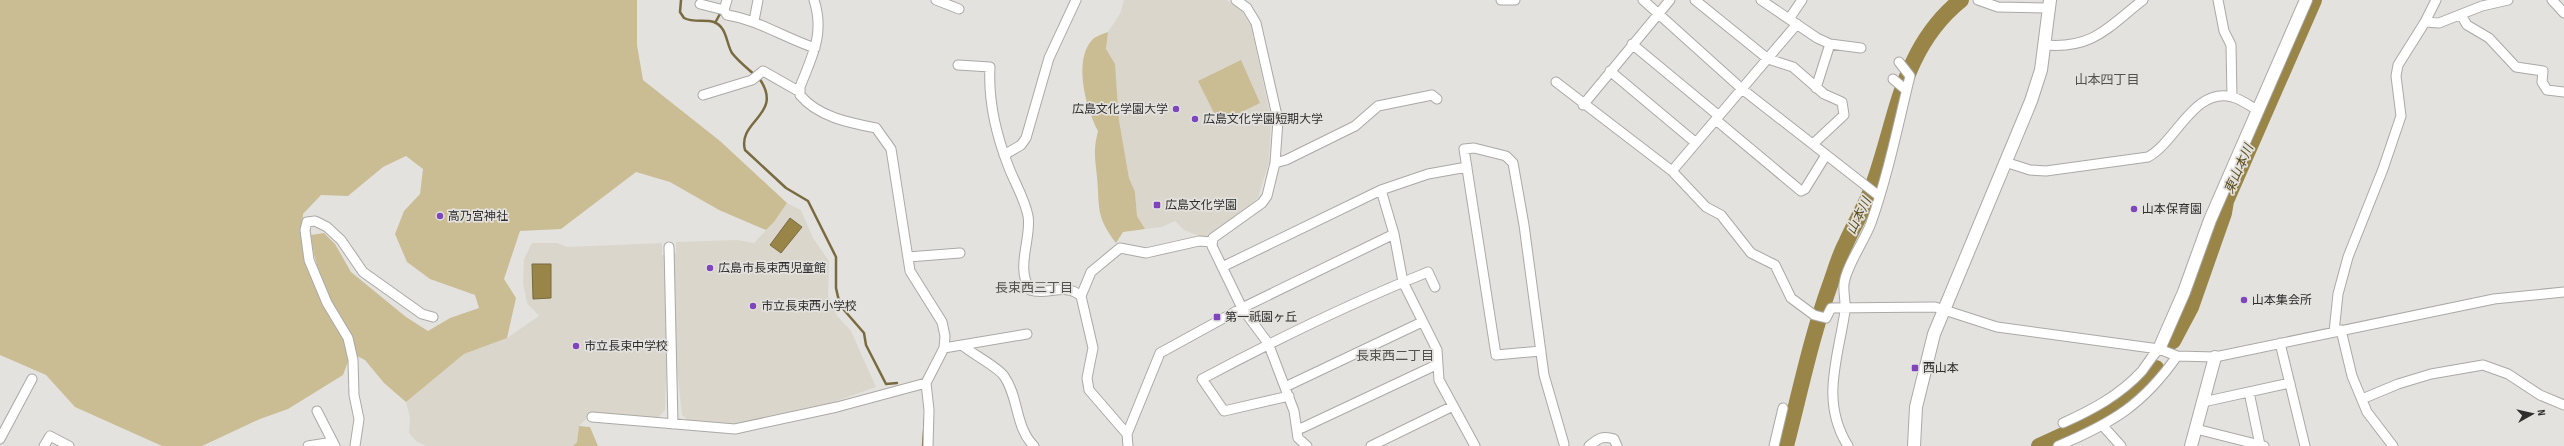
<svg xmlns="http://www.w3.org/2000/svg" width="2564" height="446" viewBox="0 0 2564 446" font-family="'Sofia Sans Condensed','Noto Sans JP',sans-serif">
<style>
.built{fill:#dad6cc}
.green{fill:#cabd94}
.water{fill:#998547;stroke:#796b3f}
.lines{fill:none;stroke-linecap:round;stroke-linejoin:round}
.stream{stroke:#796b3f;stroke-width:2.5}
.river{stroke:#998547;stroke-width:16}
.minor-casing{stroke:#aaa9a6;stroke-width:11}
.tertiary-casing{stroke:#aaa9a6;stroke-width:14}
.minor{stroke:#fff;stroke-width:9}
.tertiary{stroke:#fff;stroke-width:12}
.poi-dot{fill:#7e45bc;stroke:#e3e2df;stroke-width:1.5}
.labels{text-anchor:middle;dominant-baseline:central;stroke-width:3.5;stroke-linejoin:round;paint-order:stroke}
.poi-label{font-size:12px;fill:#2f2e2d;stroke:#e3e2df;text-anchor:start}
.neighbourhood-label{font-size:13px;fill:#52514e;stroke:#e3e2df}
.water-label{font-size:13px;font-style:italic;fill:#5a4b1a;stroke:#e3e2df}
</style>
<rect width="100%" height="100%" fill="#e3e2df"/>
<path class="built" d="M1124,0H1227L1242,11L1251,26L1271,119L1269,162L1258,198L1207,239L1184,230L1175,221L1162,227L1145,229L1137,216L1135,192L1129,178L1119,120L1117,86L1106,49L1108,32L1120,14Z
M787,203L801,210L813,238L829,261L828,296L837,316L851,331L876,387L828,404L736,426L691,423L682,415L674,341L672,254L676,253V242L737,240L754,243L774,222Z
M532,243H557L567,247L662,243V255H666L668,319L665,410L656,420L590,415L579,426L577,442L573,446H426L417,442L409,433L410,418L406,402L464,354L507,338L539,316L527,303L523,283L524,259Z"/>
<path class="green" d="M0,0H637V45L643,80L720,141L787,203L774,222L766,230L719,210L670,182L636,172L561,229L520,231L504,279L516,298L507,338L464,354L406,402L384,383L365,360L357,356C338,317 315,278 311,235L324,233L335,244L351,272L406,317L428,331L450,318L479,308L475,295L430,279L407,262L395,234L404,211L420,194L423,169L406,156L383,167L348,196L321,195L303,214L302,229L305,259L344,338L349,359L343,375L288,409L260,419L202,446H162L75,407L46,375L0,355Z
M1108,32L1106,49L1115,64L1119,120L1129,178L1135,192L1137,216L1145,229L1123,232L1116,243C1095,215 1100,208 1097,177C1095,156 1093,152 1098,131C1086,109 1073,61 1092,40C1096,36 1103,34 1108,32Z
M1241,60L1260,103L1219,123L1198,81Z
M579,426L590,427L598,446H573L577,442Z"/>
<path class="water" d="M790,218L802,227L781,253L770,245Z
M532,264H551V298L533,299Z"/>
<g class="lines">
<path class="stream" d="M681,0L680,12L684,18C694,23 705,19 714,22C727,27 726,43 732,53C738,61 747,68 755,75
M715,23L721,12
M759,78C785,115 737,120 745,150L786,188L808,201L836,257V288L838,297L844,310L864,333L866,345L886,384L897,383
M923,446L925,418"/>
<path class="river" d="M2173,341L2191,307L2224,213L2226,201L2314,0
M1786,446C1800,392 1811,338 1830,285C1835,271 1839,256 1846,243C1854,224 1865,208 1872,188C1897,121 1900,49 1961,0
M2039,446C2084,426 2125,409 2156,368"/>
<g class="minor-casing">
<path id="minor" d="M814,0C825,34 812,56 800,87V95C818,117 850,123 876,128L891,149L910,271L942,322L945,336L944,348L926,383L929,410L928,446
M936,0L959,9
M1236,0L1247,8L1256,23L1278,120L1275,163L1267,196L1262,203L1213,238L1212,246L1242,308L1268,343L1294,411L1298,438L1307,446
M1501,0H1515
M1643,0L1742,89L1879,196
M1695,0L1768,59L1793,67L1824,94L1842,102L1844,115L1813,144
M1761,0L1817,38L1830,44L1861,48
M1978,0L1998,7L2050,8
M2218,0L2224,31L2231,45L2232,97
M2552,0L2564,13
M700,4L724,10L727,15C758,20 785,38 815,48
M724,10L727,0
M2461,15L2467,25L2489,38L2516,67L2543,71L2542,82L2547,90L2564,92
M1789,19L1802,0
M754,21L758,0
M2425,22L2439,23L2482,6L2508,0
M1632,44L1719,116
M2045,45C2093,49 2107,28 2143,0
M958,65L990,67C988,102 996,135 1009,168C1015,183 1025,200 1028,216C1032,238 1015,267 1030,290C1047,296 1065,282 1081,296L1093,348L1087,378L1089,390L1127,434
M1610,71L1696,143
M1893,79L1906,90
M1556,82L1672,171L1706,207L1721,215L1751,253L1775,265L1791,298L1814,315L1826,318L1831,308L1935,307L1997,327L2159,349L2177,356L2215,357L2494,299L2564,292
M1816,88L1830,44
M703,95L752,80L763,71L800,92
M1583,105L1670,0
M1716,120L1801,191L1805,189L1826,155
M1004,155L1021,145L1026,138L1049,58L1076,0
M2005,162L2030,170L2046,171L2148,157C2176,142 2194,87 2232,97C2241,99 2250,106 2257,110
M1275,163L1286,160L1355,126L1378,106L1432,95L1437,99
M1672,171L1797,24
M1381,190L1394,234L1403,282L1437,350L1439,380L1475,446
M669,247L673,424
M908,257L960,253
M1222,267L1381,190L1428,174L1467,167
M1081,296L1091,272L1120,248L1146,253L1199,241L1212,242
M2341,330L2352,376L2367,412L2393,446
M2334,332L2338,294L2348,257L2383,169L2401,116L2396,76L2398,65L2425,22L2436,0
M2280,343L2305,446
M962,345C972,354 998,367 1004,376C1019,397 1015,428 1034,446
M944,348L1027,334
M1541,351L1496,355L1464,149L1474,148L1506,156L1513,163L1524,225L1544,375L1564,444
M1285,387L1422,322
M2249,392L2260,445
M1289,396L1224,411L1202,379C1275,340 1351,303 1428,272L1435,287
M2362,399L2398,384L2431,374L2483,365L2508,374L2540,395L2564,405
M2203,402L2290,383
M317,411L335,446
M592,417L735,429L837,407L926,383
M2063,423C2092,410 2120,395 2142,371C2148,363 2152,356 2159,349
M2103,426L2121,446
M1297,428H1302L1436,365
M2196,429L2264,446
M0,439L32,379
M44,446L50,436L69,446
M308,446L333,442
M355,446L359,419L354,395L353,360L348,338L327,303L309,260L305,230L307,222L315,221L327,227L341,240L363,272L422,314L433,317
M1128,446L1127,434L1160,353L1242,308L1394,234
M1371,446L1453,406
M1589,446C1598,439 1602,435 1614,439L1617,446
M1774,446L1783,408
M1848,446C1820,401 1838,359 1845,311C1846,302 1843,292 1844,284C1846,266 1865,240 1871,223C1888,175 1898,125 1910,76L1899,62
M2058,446C2112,423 2143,405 2177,356"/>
</g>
<g class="tertiary-casing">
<path id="tertiary" d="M2159,349L2184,292L2210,220L2306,0
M1914,446L1916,407L1934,334L2031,101L2041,70L2050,0
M2191,446L2215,357"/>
</g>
<use href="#minor" class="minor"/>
<use href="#tertiary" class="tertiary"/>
</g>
<g class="poi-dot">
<circle cx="1176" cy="109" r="4"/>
<circle cx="1195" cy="119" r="4"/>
<rect x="1153" y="201" width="8" height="8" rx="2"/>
<circle cx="2134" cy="209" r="4"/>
<circle cx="440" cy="216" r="4"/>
<circle cx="710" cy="268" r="4"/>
<circle cx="2244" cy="300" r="4"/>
<circle cx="753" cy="306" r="4"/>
<rect x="1213" y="313" width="8" height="8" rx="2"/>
<circle cx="576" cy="346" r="4"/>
<rect x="1911" y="364" width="8" height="8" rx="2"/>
</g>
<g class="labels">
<g class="poi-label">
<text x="1168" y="109" text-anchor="end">広島文化学園大学</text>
<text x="1203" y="119">広島文化学園短期大学</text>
<text x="1165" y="205">広島文化学園</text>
<text x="2142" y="209">山本保育園</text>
<text x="448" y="216">高乃宮神社</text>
<text x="718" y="268">広島市長束西児童館</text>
<text x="2252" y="300">山本集会所</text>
<text x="761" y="306">市立長束西小学校</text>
<text x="1225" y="317">第一祇園ヶ丘</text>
<text x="584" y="346">市立長束中学校</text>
<text x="1923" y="368">西山本</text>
</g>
<g class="neighbourhood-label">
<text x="2107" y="80">山本四丁目</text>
<text x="1034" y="288">長束西三丁目</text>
<text x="1395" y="356">長束西二丁目</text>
</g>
<g class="water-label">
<text transform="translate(2239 169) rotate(-66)">東山本川</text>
<text transform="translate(1859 216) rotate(-64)">山本川</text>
</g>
</g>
<g transform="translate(2532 414) rotate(82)" stroke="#e3e2df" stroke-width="3" paint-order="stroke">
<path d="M0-3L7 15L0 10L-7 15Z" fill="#2f2e2d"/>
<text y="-6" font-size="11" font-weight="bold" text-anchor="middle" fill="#2f2e2d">N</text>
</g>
</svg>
